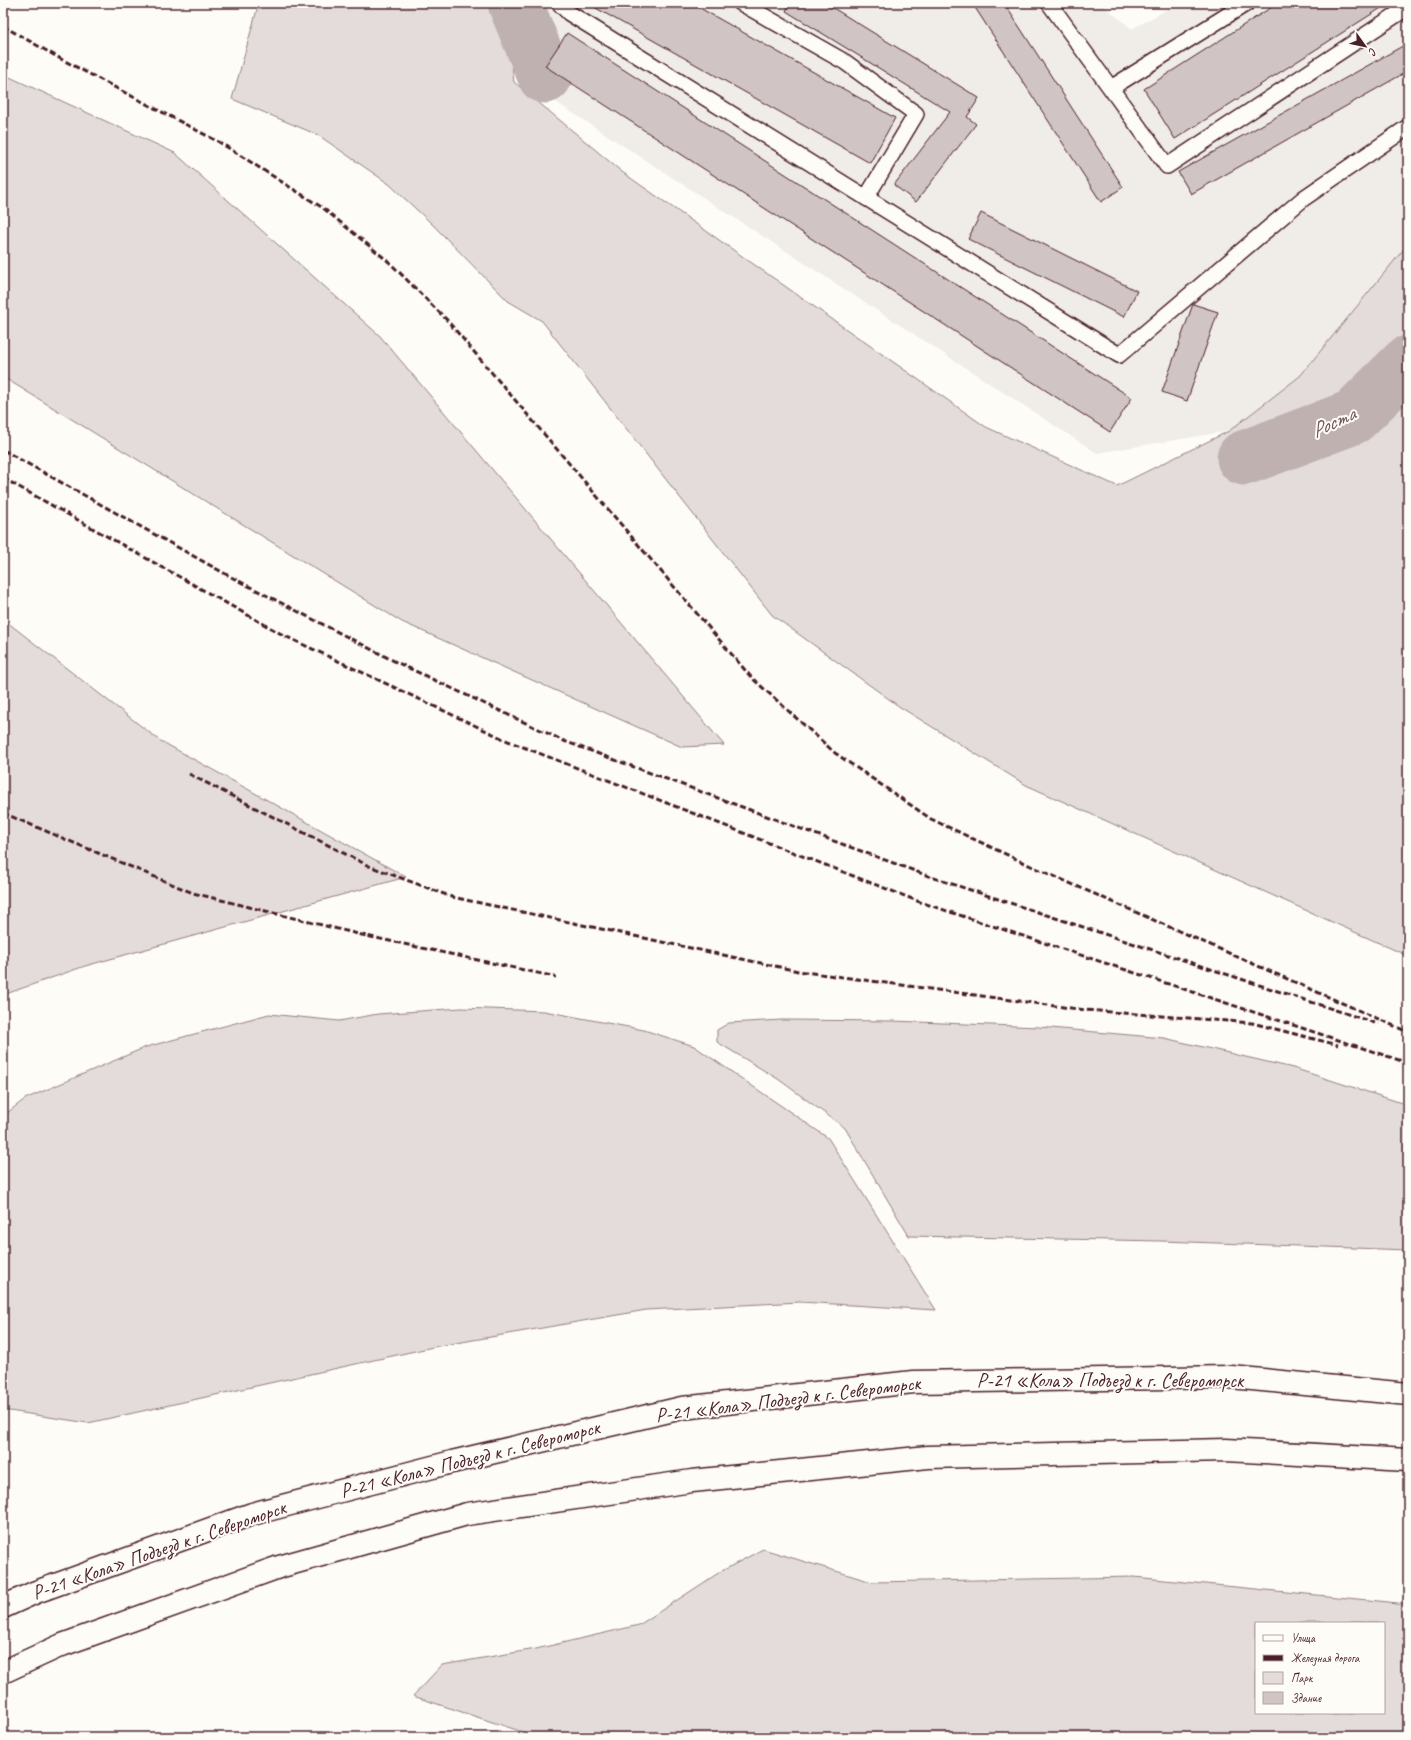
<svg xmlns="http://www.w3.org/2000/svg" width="1411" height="1740" viewBox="0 0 1411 1740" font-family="Caveat,sans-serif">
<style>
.built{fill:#f0ece8}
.green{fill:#e3dcda;stroke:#967e82;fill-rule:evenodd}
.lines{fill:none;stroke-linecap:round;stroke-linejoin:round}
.river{stroke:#c0b1b1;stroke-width:55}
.building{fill:#d0c5c4;stroke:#4a1f2b}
.service-casing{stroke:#4a1f2b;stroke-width:18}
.primary-casing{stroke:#4a1f2b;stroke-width:25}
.service{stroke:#fdfcf7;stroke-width:15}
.primary{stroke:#fdfcf7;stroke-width:22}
.rail{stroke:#4a1f2b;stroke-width:3;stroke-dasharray:6 3;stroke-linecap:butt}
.labels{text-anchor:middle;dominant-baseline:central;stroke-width:4;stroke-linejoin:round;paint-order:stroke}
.street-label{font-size:20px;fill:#4a1f2b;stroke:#fdfcf7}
.water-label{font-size:21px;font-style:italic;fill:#73525a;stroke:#fdfcf7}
</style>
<rect width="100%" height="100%" fill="#fdfcf7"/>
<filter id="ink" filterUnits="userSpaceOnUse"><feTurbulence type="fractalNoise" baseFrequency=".025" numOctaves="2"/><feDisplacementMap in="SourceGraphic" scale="8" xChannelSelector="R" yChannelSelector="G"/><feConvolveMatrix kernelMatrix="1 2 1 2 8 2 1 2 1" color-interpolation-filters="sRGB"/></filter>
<g filter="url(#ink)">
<path class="built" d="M512,3H1100L1132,29L1179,3H1408V244L1300,376L1229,431L1097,453L519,78Z"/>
<path class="green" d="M257,3H505L514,82L622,172L986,427L1117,486L1229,431L1300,376L1408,244V956L1026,785L900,707L772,615L542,321L508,301L431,223L389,184L318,135L232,99L258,6Z
M3,74L175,153L380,336L724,745L682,747L402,622L3,377Z
M3,619L159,740L406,877L85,966L3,995Z
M461,1008L544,1011L644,1030L694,1046L828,1138L936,1310L800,1302L646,1310L433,1347L88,1423L3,1410V1116L25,1099L146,1047L269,1014L339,1021L378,1014Z
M782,1020L893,1021L1039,1027L1164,1038L1293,1068L1408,1105V1250L1162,1241L909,1236L845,1128L778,1079L717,1042V1030L729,1023Z
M763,1549L872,1582L1134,1577L1408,1604V1737H538L413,1696L442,1665L536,1649L639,1625L720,1572ZM1256,1623H1384V1713H1256Z"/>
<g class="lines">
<path class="river" d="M515,3L545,76
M1244,458L1353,417L1408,363"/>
</g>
<path class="building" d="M587,3H691L895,118L870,163Z
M790,3H825L979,98L967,117L976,124L916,202L894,185L950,112L786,11Z
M978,3H1004L1123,187L1101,202L974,6Z
M1278,3H1389L1175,139L1144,89Z
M567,33L1132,398L1110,432L545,66Z
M1408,43V71L1191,194L1178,172Z
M981,213L1137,291L1124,317L968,239Z
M1193,304L1218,312L1187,401L1162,392Z"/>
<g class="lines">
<g class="service-casing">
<path id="service" d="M559,3L569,13L1119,355L1304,198L1408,127
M741,3L845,62L916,114L866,198
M1049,3L1167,166L1408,7
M1111,88L1247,3"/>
</g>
<g class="primary-casing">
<path id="primary" d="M3,1607L36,1592L252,1514L452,1462L682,1408L913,1382L1231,1377L1408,1394
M3,1672L62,1645L279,1567L467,1514L692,1481L928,1457L1226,1450L1408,1460"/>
</g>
<use href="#service" class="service"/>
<use href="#primary" class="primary"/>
<path class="rail" d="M3,26L61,59L219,142L323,208L389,262L446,319L751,677L835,753L931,819L1031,866L1408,1032
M3,450L231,577L396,662L564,741L931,877L1378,1024
M3,478L285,636L508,741L920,902L1408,1063
M189,774L369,866L452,897L798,971L1085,1010L1252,1023L1338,1045
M3,813L193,893L362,935L556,977"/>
</g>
</g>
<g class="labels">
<g class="street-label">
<text x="1110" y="1380">Р-21 «Кола» Подъезд к г. Североморск</text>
<text transform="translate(788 1399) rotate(-7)">Р-21 «Кола» Подъезд к г. Североморск</text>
<text transform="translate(470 1459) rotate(-14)">Р-21 «Кола» Подъезд к г. Североморск</text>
<text transform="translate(159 1550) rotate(-19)">Р-21 «Кола» Подъезд к г. Североморск</text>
</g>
<g class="water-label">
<text transform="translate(1333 422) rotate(-25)">Роста</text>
</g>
</g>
<rect width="1411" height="1740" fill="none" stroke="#fdfcf7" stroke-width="16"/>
<rect x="8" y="8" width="1395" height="1724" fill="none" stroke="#4a1f2b" stroke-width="1.5" filter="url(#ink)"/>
<rect x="1255" y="1622" width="130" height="92" fill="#fdfcf7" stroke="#b5a4a5"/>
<rect x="1263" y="1635" width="20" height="6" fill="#fdfcf7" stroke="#b5a4a5"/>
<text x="1291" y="1642" font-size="12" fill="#4a1f2b">Улица</text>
<rect x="1263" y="1655" width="20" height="6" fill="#4a1f2b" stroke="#b5a4a5"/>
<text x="1291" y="1662" font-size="12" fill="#4a1f2b">Железная дорога</text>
<rect x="1263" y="1672" width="20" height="12" fill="#e3dcda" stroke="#b5a4a5"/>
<text x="1291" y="1682" font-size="12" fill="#4a1f2b">Парк</text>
<rect x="1263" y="1692" width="20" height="12" fill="#d0c5c4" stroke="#b5a4a5"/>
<text x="1291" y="1702" font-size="12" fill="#4a1f2b">Здание</text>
<g transform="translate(1365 46) rotate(123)" stroke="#fdfcf7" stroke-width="3" paint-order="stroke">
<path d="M0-3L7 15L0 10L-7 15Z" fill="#4a1f2b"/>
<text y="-6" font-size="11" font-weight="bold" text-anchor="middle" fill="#4a1f2b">С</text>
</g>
</svg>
